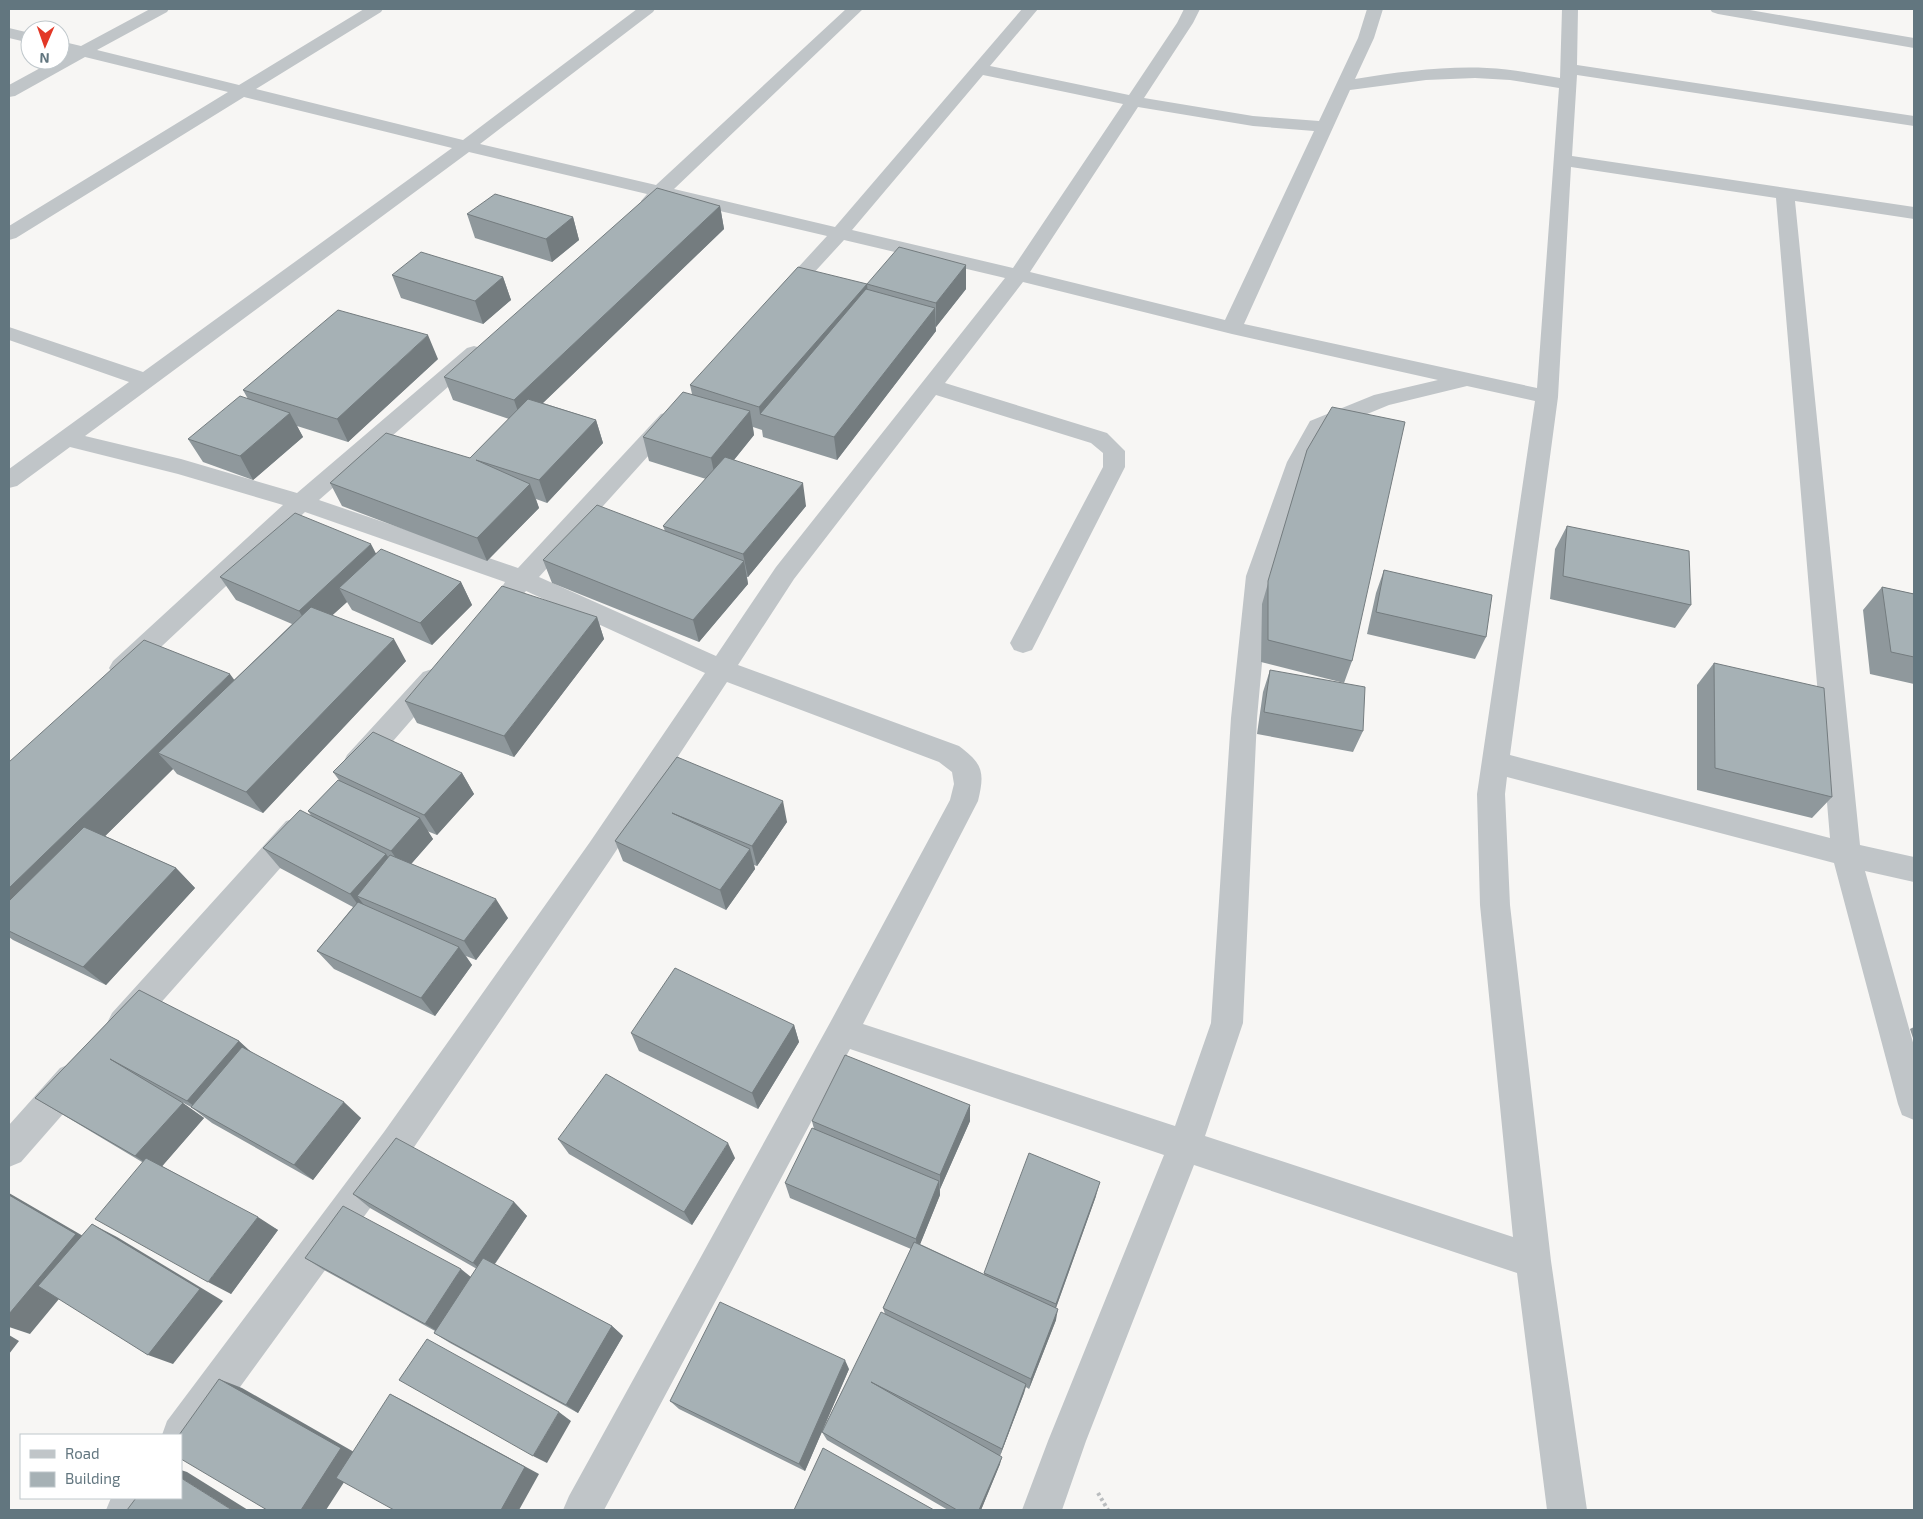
<svg xmlns="http://www.w3.org/2000/svg" width="1923" height="1519" viewBox="0 0 1923 1519" font-family="'Exo 2',sans-serif">
<style>
.lines{fill:none;stroke-linecap:round;stroke-linejoin:round}
.path{stroke:#babdbf;stroke-width:4;stroke-dasharray:3 3;stroke-linecap:butt}
.minor{fill:#c0c5c8;fill-rule:evenodd}
.wall{fill:#8f989c}
.shaded-wall{fill:#747c7f}
.building{fill:#a6b1b5;stroke:#747c7f}
</style>
<rect width="100%" height="100%" fill="#f7f6f4"/>
<g class="lines">
<path class="path" d="M1098,1493L1108,1510"/>
<path class="minor" d="M150,9H169L167,12L97,50L239,85L364,9H383L381,12L256,89L463,140L637,9H655L653,12L480,144L656,185L846,9H863L674,189L835,227L1022,9H1038L990,66L1129,95L1177,23L1184,9H1200L1193,23L1144,98L1253,116L1319,121L1358,38L1367,9H1383L1374,38L1355,79C1399,72 1443,66 1487,68C1511,69 1536,74 1560,78L1562,9H1578L1577,65L1914,116V126L1577,75L1572,156L1914,207V219L1795,201L1860,845L1914,857V882L1865,871L1914,1046V1120L1902,1115L1898,1104L1834,863L1507,777L1505,794L1510,905L1551,1261L1587,1510H1547L1517,1273L1194,1165L1086,1441L1062,1510H1022L1048,1441L1164,1155L850,1049L604,1510H563L569,1496L831,1021L950,800L954,784L952,772L939,762L727,682L610,860L408,1156L195,1449L181,1454V1435H162L167,1421L384,1132L590,842L705,673L526,591C519,600 513,602 502,598L499,592L505,582L305,512L131,675L122,678L113,675L109,668L113,661L283,505L178,474L70,447L17,486L9,488V469L129,382L9,340V327L143,372L452,148L244,97L16,238L9,240V226L228,92L85,57L15,96L9,97V85L55,60H60V57L68,53L60,51V41L81,46ZM983,75L1123,104L1013,268L852,230ZM1475,78L1510,80L1559,88L1537,388L1244,324L1350,90L1426,80ZM1138,107L1253,126L1314,131L1225,320L1030,272ZM469,152L647,194L641,201L643,205C653,207 657,205 664,198L827,236L771,297L774,301L781,303L788,301L844,240L1005,278L776,567L716,656L539,577L677,424L680,419L677,414L669,412L661,414L518,568L319,500L481,358L485,353L481,348L474,346L467,348L297,493L181,459L85,436ZM1571,167L1776,198L1830,838L1510,755L1558,397ZM1023,282L1232,334L1438,380L1374,395L1310,421L1287,462L1246,576L1231,718L1211,1023L1175,1126L863,1024L978,801C985,772 983,764 959,746L738,665L794,579L936,395L1091,443L1103,453V467L1010,643L1014,650L1023,653L1032,650L1125,467V451L1107,433L945,383ZM1467,386L1535,401L1477,794L1480,905L1513,1237L1205,1136L1243,1023L1257,718L1270,576L1309,462L1326,431L1389,405Z
M1710,9H1744L1914,38V48L1718,14L1712,12Z
M9,28L30,33V43L9,38Z
M432,669L441,672L445,679L441,686L367,771L357,774L347,771L343,763L347,755L423,672Z
M296,818L306,821L310,830L306,839L134,1033L123,1038L112,1033L107,1023L112,1013L286,821Z
M72,1063L84,1068L88,1079L84,1090L21,1162L9,1167V1125L60,1068Z
M111,1498H155L150,1510H106Z"/>
</g>
<path class="wall" d="M720,206L724,229L543,403L596,420L603,443L547,503L536,499L539,508L487,561L342,506L330,483L470,458L509,419L453,400L444,377Z
M467,214L573,217L579,240L552,262L475,238Z
M966,265V289L936,327L935,326L936,331L837,460L763,437L762,430L753,427L754,435L734,460L806,506L748,577H747L748,584L699,642L552,583L543,560L665,531L663,526L706,479L649,461L643,437L692,394L690,385L867,284V289V284Z
M392,275L503,277L511,300L483,324L401,298Z
M438,359L348,442L297,426L303,437L253,480L203,462L188,439L248,399L243,390Z
M1307,450L1352,661L1344,683L1261,662L1262,604Z
M1567,526L1691,605L1675,628L1550,599L1555,549Z
M376,553L461,582L472,605L432,645L352,610L347,602L332,615L406,661L263,813L177,774L173,769L105,836L176,868L195,888L106,985L13,940L9,937V762L234,680L292,624L236,600L220,577Z
M1384,570L1486,637L1475,659L1367,634L1376,593Z
M1882,587L1914,594V684L1870,674L1863,610Z
M597,617L604,639L514,757L417,723L405,701Z
M1714,663L1832,797L1812,818L1697,790V685Z
M1270,670L1363,731L1353,752L1257,734L1263,692Z
M677,757L787,822L757,866L754,865L755,869L726,910L623,861L615,841Z
M333,772L462,773L474,794L437,835L427,831L433,839L411,864L508,918L476,960L466,956L472,965L435,1016L334,969L317,951L353,907L280,868L263,848L312,817L308,811L339,780Z
M139,990L239,1041L250,1052L361,1118L313,1180L212,1123L191,1107L180,1101L204,1118L162,1166L278,1230L231,1294L142,1162L60,1113L35,1098Z
M794,1025L799,1042L758,1109L639,1051L631,1033Z
M1914,1027V1041L1910,1029Z
M970,1105V1121L940,1189V1195L920,1244L984,1274V1273L1096,1196L1056,1308V1320L1029,1389L1026,1387L1024,1393L1000,1456V1464L981,1510H948L827,1440L822,1432L885,1314L883,1308L911,1249L790,1198L785,1183L814,1129L812,1121Z
M558,1139L735,1158L692,1225L569,1154Z
M353,1194L514,1202L527,1216L495,1264L612,1326L623,1336L578,1413L450,1343L434,1333L435,1331L324,1270L305,1258L471,1277L477,1269L370,1208Z
M849,1369L805,1471L679,1409L670,1401Z"/>
<path class="shaded-wall" d="M720,206L724,229L522,423L514,400Z
M573,217L579,240L552,262L546,239Z
M966,265V289L936,327V303Z
M503,277L511,300L483,324L475,301Z
M867,284L869,308L760,414L759,407Z
M935,308L936,331L837,460L834,437Z
M428,335L438,359L348,442L337,419Z
M750,411L754,435L716,482L711,458Z
M290,413L303,437L253,480L240,456Z
M596,420L603,443L547,503L539,480Z
M803,483L806,506L748,577L743,554Z
M530,484L539,508L487,561L477,538Z
M371,544L383,567L339,588L347,602L313,633L299,611Z
M744,561L748,584L699,642L693,620Z
M461,582L472,605L432,645L420,623Z
M597,617L604,639L514,757L504,736Z
M394,639L406,661L263,813L246,792Z
M230,674L246,696L158,753L173,769L9,931V888Z
M462,773L474,794L437,835L424,815Z
M783,801L787,822L757,866L752,846Z
M420,818L433,839L405,871L391,851Z
M750,849L755,869L726,910L720,890Z
M386,854L400,874L357,896L368,910L365,914L350,894Z
M176,868L195,888L106,985L83,967Z
M496,899L508,918L476,960L464,941Z
M459,947L472,965L435,1016L421,998Z
M794,1025L799,1042L758,1109L752,1093Z
M239,1041L258,1058L209,1117L187,1101Z
M344,1102L361,1118L313,1180L294,1165Z
M183,1103L204,1118L158,1171L135,1156Z
M970,1105V1121L940,1189V1175Z
M728,1143L735,1158L692,1225L684,1212Z
M939,1181L940,1195L917,1252L916,1239Z
M1100,1182L1096,1196L1053,1316L1056,1304Z
M9,1193L102,1247L30,1334L9,1327Z
M514,1202L527,1216L487,1275L473,1263Z
M258,1217L278,1230L231,1294L208,1282Z
M92,1224L117,1237L223,1301L173,1364L148,1355Z
M461,1269L476,1281L442,1334L425,1324Z
M1058,1309L1056,1320L1029,1389L1031,1379Z
M612,1326L623,1336L578,1413L566,1405Z
M9,1335L19,1341L9,1354Z
M845,1360L849,1369L805,1471L799,1464Z
M219,1379L242,1388L361,1456L326,1510H301Z
M1026,1384L1024,1393L1000,1456L1002,1449Z
M390,1394L408,1403L539,1474L519,1510H501Z
M559,1412L571,1421L547,1463L533,1456Z
M1002,1457L1000,1464L981,1510H979Z
M181,1470L187,1472L248,1510H232L181,1478Z"/>
<path class="building" d="M657,188L720,206L514,400L444,377Z
M495,194L573,217L546,239L467,214Z
M899,247L966,265L936,303L867,284Z
M421,252L503,277L475,301L392,275Z
M798,267L867,284L759,407L690,385Z
M866,289L935,308L834,437L760,414Z
M338,310L428,335L337,419L243,390Z
M683,392L750,411L711,458L643,437Z
M240,396L290,413L240,456L188,439Z
M528,399L596,420L539,480L476,460L530,484L477,538L330,483L386,433L470,458Z
M1332,407L1405,422L1352,661L1268,640V581L1307,450Z
M725,457L803,483L743,554L663,526Z
M597,505L744,561L693,620L543,560Z
M295,513L371,544L299,611L220,577Z
M1567,526L1689,551L1691,605L1563,576Z
M381,549L461,582L420,623L339,588Z
M1384,570L1492,595L1486,637L1376,612Z
M502,586L597,617L504,736L405,701Z
M1882,587L1914,594V657L1891,652Z
M311,607L394,639L246,792L158,753Z
M144,640L230,674L9,888V762Z
M1714,663L1824,688L1832,797L1715,768Z
M1270,670L1365,687L1363,731L1264,712Z
M373,732L462,773L424,815L333,772Z
M677,757L783,801L752,846L672,813L750,849L720,890L615,841Z
M338,780L420,818L391,851L308,811Z
M300,810L386,854L350,894L263,848Z
M84,827L176,868L83,967L9,931V901Z
M390,855L496,899L464,941L357,896Z
M358,902L459,947L421,998L317,951Z
M675,968L794,1025L752,1093L631,1033Z
M139,990L239,1041L187,1101L110,1059L183,1103L135,1156L35,1098Z
M242,1047L344,1102L294,1165L191,1107Z
M845,1055L970,1105L940,1175L812,1121Z
M606,1074L728,1143L684,1212L558,1139Z
M812,1128L939,1181L916,1239L785,1183Z
M396,1138L514,1202L473,1263L353,1194Z
M1029,1153L1100,1182L1056,1304L984,1273Z
M146,1158L258,1217L208,1282L95,1219Z
M9,1195L76,1234L9,1314Z
M343,1206L461,1269L425,1324L305,1258Z
M92,1224L200,1289L148,1355L38,1286Z
M914,1242L1058,1309L1031,1379L883,1308Z
M483,1258L612,1326L566,1405L434,1333Z
M720,1302L845,1360L799,1464L670,1401Z
M881,1312L1026,1384L1002,1449L871,1382L1002,1457L979,1510H957L822,1432Z
M427,1339L559,1412L533,1456L399,1380Z
M219,1379L341,1448L301,1510H267L181,1459V1435H179Z
M390,1394L525,1467L501,1510H394L336,1478Z
M823,1448L934,1510H794Z
M181,1478L232,1510H127L136,1498H181Z"/>
<rect width="1923" height="1519" fill="none" stroke="#62767f" stroke-width="20"/>
<rect x="20" y="1434" width="162" height="65" fill="#ffffff" stroke="#c0c8cc"/>
<rect x="30" y="1450" width="25" height="8" fill="#c0c5c8" stroke="#c0c8cc"/>
<text x="65" y="1459" font-size="15" fill="#62767f">Road</text>
<rect x="30" y="1472" width="25" height="15" fill="#a6b1b5" stroke="#c0c8cc"/>
<text x="65" y="1484" font-size="15" fill="#62767f">Building</text>
<g transform="translate(45 45) rotate(182)"><circle r="24" fill="#ffffff" stroke="#c0c8cc"/>
<path d="M0-4L9 19L0 12L-9 19Z" fill="#e33827"/>
<text y="-8" font-size="14" font-weight="bold" text-anchor="middle" fill="#62767f">N</text>
</g>
</svg>
